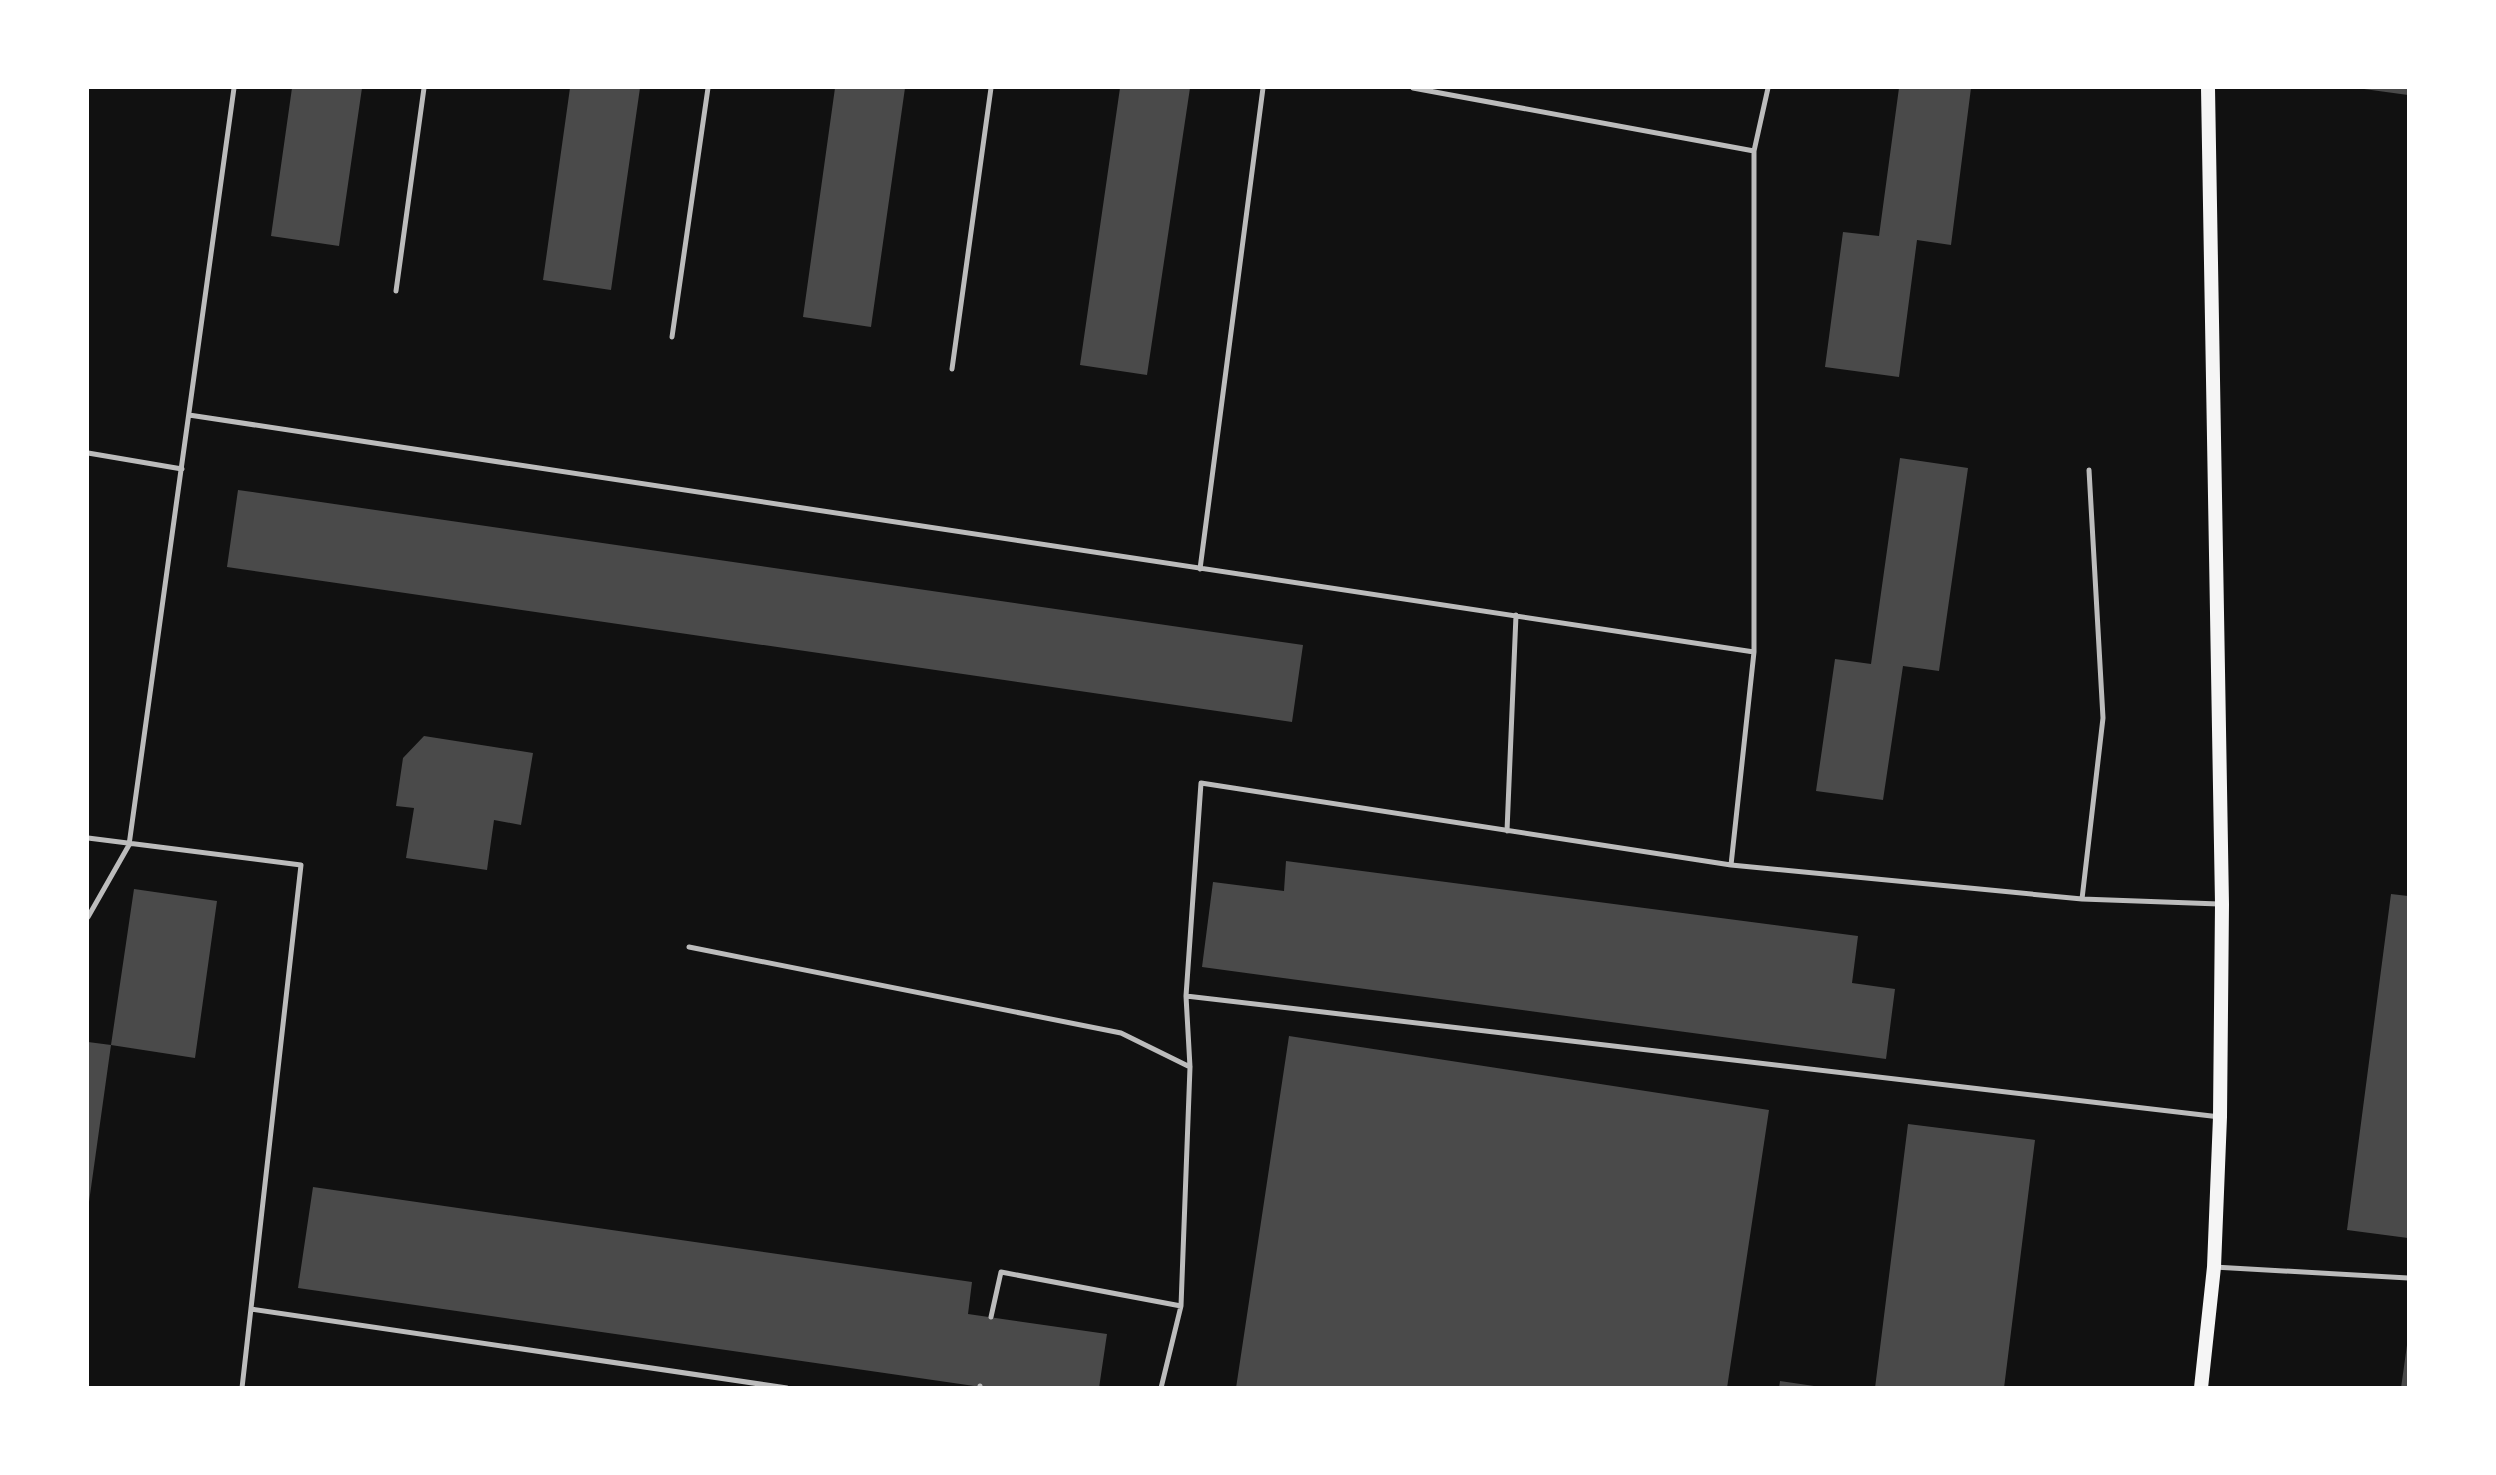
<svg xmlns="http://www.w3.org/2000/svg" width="2496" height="1475" viewBox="0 0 2496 1475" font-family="'Sofia Sans Condensed',sans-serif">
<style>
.building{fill:#4a4a4a}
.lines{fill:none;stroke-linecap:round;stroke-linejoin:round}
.service{stroke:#bcbcbc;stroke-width:5}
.secondary{stroke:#f5f5f5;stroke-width:14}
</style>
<rect width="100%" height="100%" fill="#111"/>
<path class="building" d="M292,88H362L339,246L271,236Z
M570,88H640L611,290L543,280Z
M835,88H905L871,327L803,317Z
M1120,88H1190L1147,375L1080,365Z
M1899,88H1971L1951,245L1917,240L1899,377L1825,367L1843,232L1879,236Z
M2364,88H2408V95L2364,89Z
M1900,458L1968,468L1939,671L1903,666L1883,800L1816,791L1835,659L1871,664Z
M238,490L1303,645L1292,722L227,567Z
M424,736L533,753L521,825L494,820L487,870L406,858L414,808L396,806L403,758Z
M1286,861L1858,936L1852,983L1895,989L1886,1059L1202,967L1213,882L1284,891Z
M134,889L217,901L195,1058L111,1045Z
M2391,894L2408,896V1238L2347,1230Z
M1289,1036L1769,1110L1727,1388H1236Z
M88,1042L111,1045L89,1202H88Z
M1908,1124L2035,1140L2004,1388H1875Z
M313,1187L972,1282L968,1314L1107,1334L1099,1388H988L298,1288Z
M2407,1345L2408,1388H2401Z
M1780,1381L1814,1386V1388H1779Z"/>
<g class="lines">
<path class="service" d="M1413,88L1754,151
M396,291L424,88
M672,337L708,88
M952,369L991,88
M189,415L1754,652
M88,453L182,469
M1200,569L1263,88
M1507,831L1516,615
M88,838L301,865L242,1388
M1731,865L1754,652V151L1768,88
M2082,899L2103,718L2089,470
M88,917L129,845L234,88
M689,947L1121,1033L1190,1067
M1186,996L2220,1117
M2214,1267L2408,1278
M251,1309L787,1388
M991,1317L1001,1272L1181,1306
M980,1388V1386
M1161,1388L1181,1306L1190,1067L1186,996L1201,783L1731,865L2082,899L2219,904"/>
<path class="secondary" d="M2201,1388L2214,1267L2220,1117L2222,904L2208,88"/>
</g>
<rect width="2496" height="1475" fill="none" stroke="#ffffff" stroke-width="178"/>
</svg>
